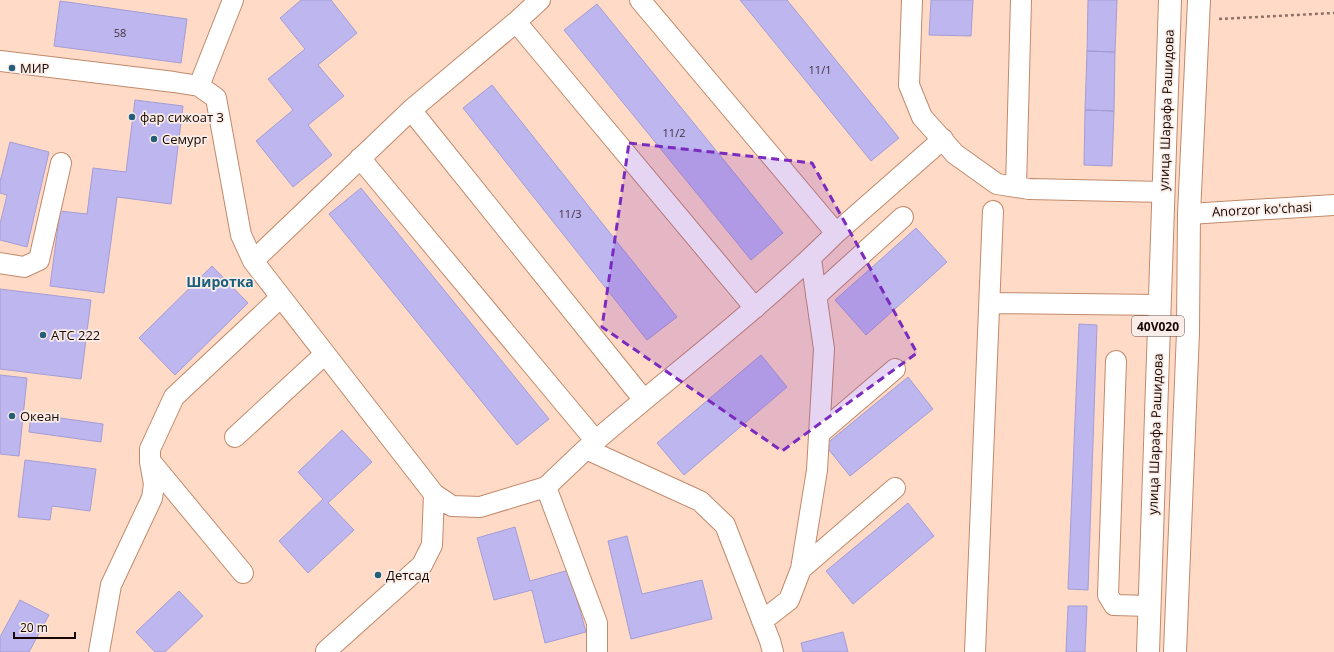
<svg xmlns="http://www.w3.org/2000/svg" width="1334" height="652" viewBox="0 0 1334 652" font-family="'Open Sans',sans-serif">
<style>
.building{fill:#bdb6ef;stroke:#a49dd4}
.lines{fill:none;stroke-linecap:round;stroke-linejoin:round}
.minor-casing{stroke:#c18a6b;stroke-width:22}
.major-casing{stroke:#c18a6b;stroke-width:24}
.path{stroke:#8e7266;stroke-width:2.5;stroke-dasharray:3 3;stroke-linecap:butt}
.minor{stroke:#fff;stroke-width:20}
.major{stroke:#fff;stroke-width:22}
.marked{fill:#7b2cbf;fill-opacity:0.2;stroke:#7b2cbf;stroke-width:3;stroke-dasharray:8 5;stroke-linejoin:round}
.poi-dot{fill:#255e78;stroke:#faede7;stroke-width:1.5}
.labels{text-anchor:middle;dominant-baseline:central;stroke-width:3.5;stroke-linejoin:round;paint-order:stroke}
.number-label{font-size:11px;fill:#42323c}
.shield{fill:#faede7;stroke:#5c4b45;stroke-width:1}
.shield-label{font-size:12px;font-weight:bold;fill:#190600}
.poi-label{font-size:13px;fill:#190600;stroke:#faede7;text-anchor:start}
.street-label{font-size:13px;fill:#190600;stroke:#faede7}
.neighbourhood-label{font-size:14px;font-weight:bold;fill:#195e7a;stroke:#faede7}
</style>
<rect width="100%" height="100%" fill="#ffdac7"/>
<path class="building" d="M301,0H331L357,33L318,65L344,96L308,125L332,155L293,187L256,141L293,110L268,79L305,49L280,18Z
M740,0H787L899,138L871,161Z
M931,0H973L971,36L929,35Z
M1088,0H1117L1115,52L1087,51Z
M60,1L187,19L181,63L54,46Z
M597,4L783,233L751,260L564,30Z
M1087,51L1115,52L1114,111L1085,110Z
M492,85L677,317L647,340L463,108Z
M135,100L183,106L171,204L117,197L104,293L50,286L60,211L87,214L93,168L126,172Z
M1085,110L1114,111L1112,166L1084,165Z
M10,142L49,152L27,247L0,240V224L7,195L0,193V182Z
M361,188L549,419L517,445L329,214Z
M916,228L947,262L866,335L835,300Z
M212,266L248,303L175,375L139,338Z
M0,289L91,300L81,379L0,369Z
M1079,324L1097,325L1088,590L1068,589Z
M761,355L787,387L684,475L657,443Z
M0,375L27,378L19,456L0,454Z
M908,377L933,409L850,476L825,445Z
M31,414L103,424L101,442L29,432Z
M342,430L372,462L328,503L354,530L308,573L279,541L323,499L298,472Z
M25,460L96,469L90,511L52,506L50,520L18,517Z
M908,503L934,536L853,604L826,571Z
M515,527L530,581L569,570L586,632L545,643L532,590L494,600L477,538Z
M627,536L642,594L702,580L712,619L631,639L608,541Z
M179,591L203,616L165,652H155L136,632Z
M20,600L49,615L29,652H0V637Z
M1068,606H1087L1085,652H1066Z
M843,632L848,652H803L801,643Z"/>
<g class="lines">
<g class="minor-casing">
<path id="minor" d="M912,0L909,85L922,117L955,154L997,184L1029,189L1163,192
M516,22L755,308
M0,61L174,82L199,86L216,98L241,235L253,261L434,494L452,506L480,507L546,487L586,449L700,501L725,525L770,641L773,652
M199,86L233,0
M411,110L644,400
M360,158L595,440
M1016,187L1021,0
M1189,214L1334,205
M836,233L943,139
M253,261L411,110L516,22L540,0
M0,263L24,267L39,260L61,163
M816,296L903,217
M990,303L1159,305
M1116,361L1108,595L1114,605L1149,606
M819,434L895,369
M235,437L325,354
M586,449C669,377 758,311 836,233L640,0
M151,462L243,573
M546,487L597,623V652
M801,569L895,488
M762,621L789,600L801,569L817,470L824,349L811,259
M326,651L422,565L432,545L434,494
M99,652L111,585L152,498L154,484L150,462V449L174,397L281,297
M975,652L993,211"/>
</g>
<g class="major-casing">
<path id="major" d="M1148,652L1170,0
M1175,652L1188,332L1189,214L1199,0"/>
</g>
<path class="path" d="M1219,19L1334,13"/>
<use href="#minor" class="minor"/>
<use href="#major" class="major"/>
</g>
<path class="marked" d="M629,143L812,163L917,353L782,451L602,327Z"/>
<g class="poi-dot">
<circle cx="12" cy="68" r="4"/>
<circle cx="132" cy="117" r="4"/>
<circle cx="154" cy="139" r="4"/>
<circle cx="43" cy="335" r="4"/>
<circle cx="12" cy="416" r="4"/>
<circle cx="378" cy="575" r="4"/>
</g>
<g class="labels">
<g class="number-label">
<text x="120" y="32">58</text>
<text x="820" y="69">11/1</text>
<text x="674" y="132">11/2</text>
<text x="570" y="213">11/3</text>
</g>
<rect class="shield" x="1132" y="316" width="52" height="20" rx="3"/>
<g class="shield-label">
<text x="1158" y="326">40V020</text>
</g>
<g class="poi-label">
<text x="20" y="68">МИР</text>
<text x="140" y="117">фар сижоат 3</text>
<text x="162" y="139">Семург</text>
<text x="51" y="335">АТС 222</text>
<text x="20" y="416">Океан</text>
<text x="386" y="575">Детсад</text>
</g>
<g class="street-label">
<text transform="translate(1166 110) rotate(-88)">улица Шарафа Рашидова</text>
<text transform="translate(1262 209) rotate(-3)">Anorzor ko'chasi</text>
<text transform="translate(1155 434) rotate(-88)">улица Шарафа Рашидова</text>
</g>
<g class="neighbourhood-label">
<text x="220" y="281">Широтка</text>
</g>
</g>
<path d="M14 632v6h61v-6" fill="none" stroke="#190600" stroke-width="2"/>
<text x="20" y="632" font-size="12" fill="#190600" stroke="#faede7" stroke-width="3" paint-order="stroke">20 m</text>
</svg>
